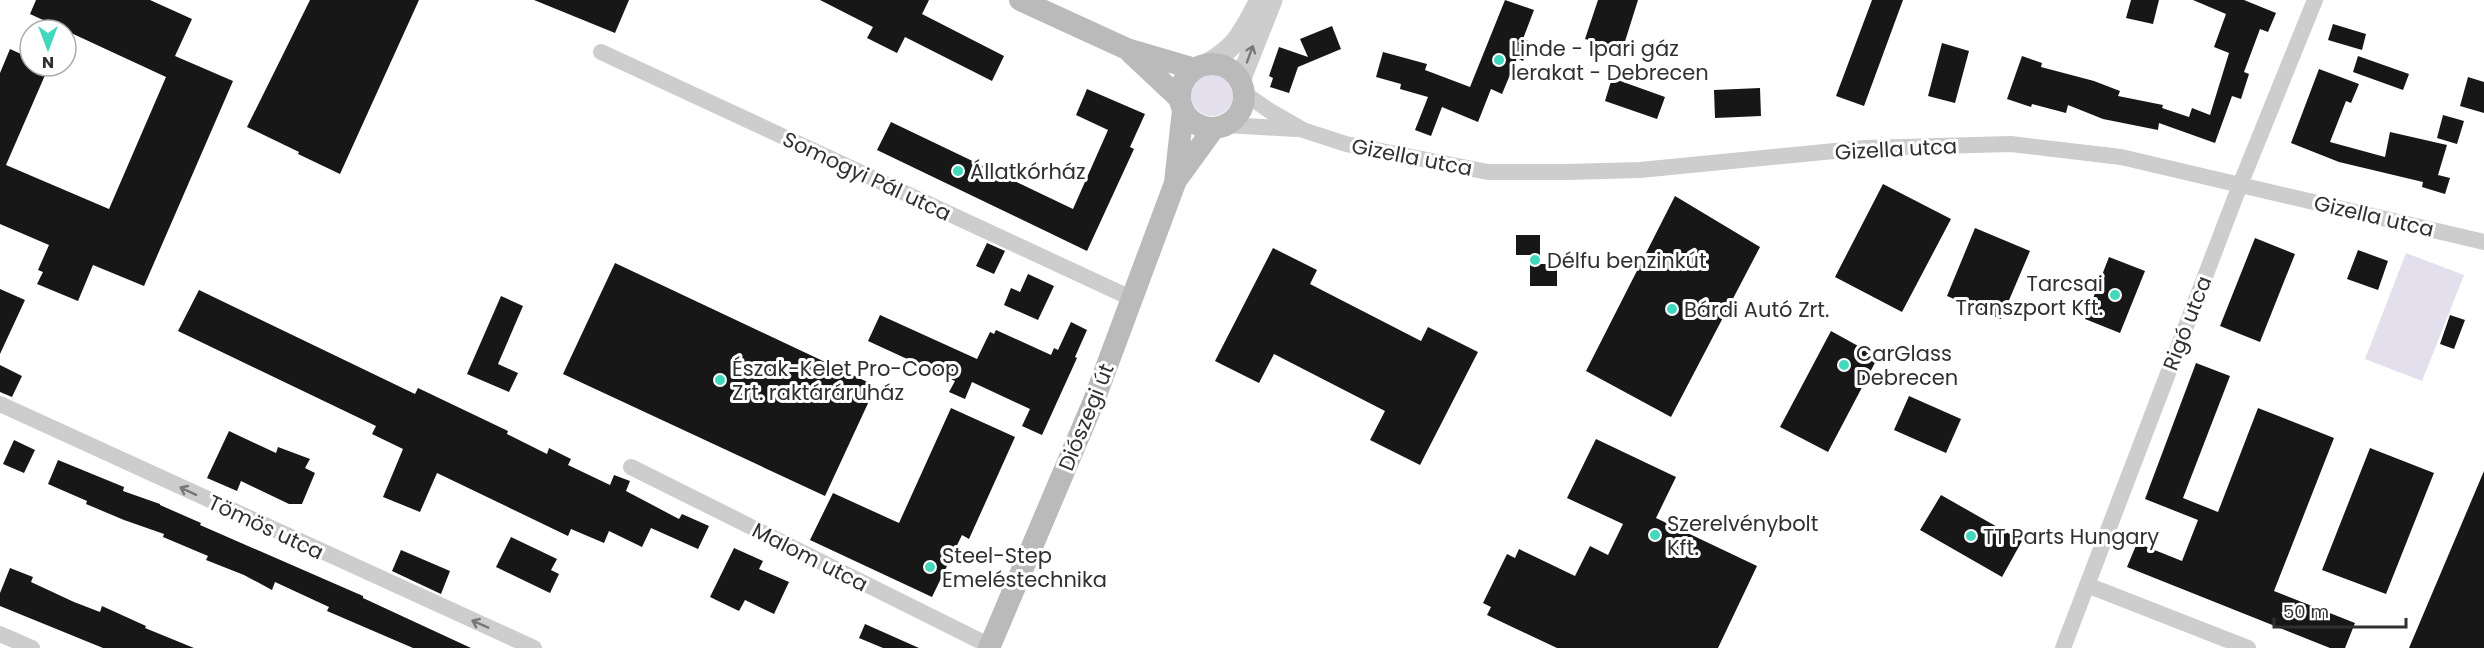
<svg xmlns="http://www.w3.org/2000/svg" width="2484" height="648" viewBox="0 0 2484 648" font-family="Poppins,sans-serif">
<style>
.green{fill:#e4dfec}
.building{fill:#171717}
.lines{fill:none;stroke-linecap:round;stroke-linejoin:round}
.minor{stroke:#cdcdcd;stroke-width:16}
.tertiary{stroke:#cdcdcd;stroke-width:21}
.secondary{stroke:#bababa;stroke-width:22}
.oneway{stroke:#777}
.poi-dot{fill:#41d8bd;stroke:#fff;stroke-width:2}
.labels{text-anchor:middle;dominant-baseline:central;stroke-width:6;stroke-linejoin:round;paint-order:stroke}
.poi-label{font-size:21px;fill:#303030;stroke:#fff;text-anchor:start}
.street-label{font-size:21px;fill:#303030;stroke:#fff}
</style>
<rect width="100%" height="100%" fill="#fff"/>
<path class="green" d="M1191 95a21 21 0 1 1 42 0a21 21 0 1 1-42 0Z
M2406,253L2464,275L2422,381L2365,359Z"/>
<path class="building" d="M36,0H150L192,19L175,56L233,81L144,286L93,265L78,301L37,284L43,272L38,270L49,245L0,224V73L10,49L30,58V66H49L6,165L109,209L166,77L30,14Z
M310,0H419L340,174L298,154L299,152L247,127Z
M534,0H629L615,33Z
M820,0H929L922,14L1004,56L992,81L905,37L897,53L867,38L873,27Z
M1505,0L1534,10L1523,39L1531,42L1523,61L1517,58L1502,94L1491,89L1478,122L1442,107L1431,136L1415,130L1428,97L1400,89L1401,84L1376,77L1383,52L1427,64L1425,70L1470,87Z
M1598,0H1638L1622,51L1585,39Z
M1872,0H1903L1864,106L1836,96Z
M2131,0H2159L2153,24L2126,18Z
M2193,0H2244L2276,13L2268,32L2260,29L2244,72L2249,74L2241,99L2232,96L2215,143L2159,123L2158,130L2103,119L2068,105L2066,113L2032,104L2031,107L2007,99L2022,56L2042,63L2041,67L2094,81L2120,91L2118,96L2163,105L2162,108L2189,117L2192,108L2210,115L2229,53L2214,47L2226,14Z
M2333,24L2366,34L2362,50L2328,40Z
M1332,26L1341,49L1298,67L1289,93L1270,87L1273,78L1269,76L1279,47L1308,57L1300,39Z
M1942,43L1969,51L1955,103L1928,96Z
M2358,56L2409,74L2403,90L2353,72Z
M2319,69L2359,84L2351,103L2346,101L2330,142L2385,157L2390,132L2447,145L2438,175L2450,178L2445,194L2422,187L2423,182L2339,162L2291,143Z
M2468,77L2484,82V113L2460,106Z
M1612,78L1665,97L1657,119L1605,101Z
M1760,88L1761,116L1715,118L1714,90Z
M1087,89L1145,114L1130,147L1134,149L1087,251L877,150L891,122L1073,209L1108,130L1076,115Z
M2443,115L2464,121L2457,144L2437,138Z
M1883,184L1951,219L1902,312L1835,277Z
M1675,196L1760,247L1671,417L1586,371Z
M1975,228L2030,251L2001,319L1947,296Z
M1516,235H1540V255H1516Z
M2255,238L2295,254L2260,342L2220,326Z
M987,243L1005,251L994,274L976,266Z
M1273,248L1317,270L1310,284L1421,341L1428,327L1478,352L1420,465L1370,440L1385,411L1274,354L1259,383L1215,361Z
M2358,250L2388,261L2378,290L2347,279Z
M2109,257L2145,271L2120,333L2085,319Z
M615,263L876,386L825,496L563,374Z
M1530,264H1557V286H1530Z
M1028,274L1054,286L1038,320L1004,305L1011,288L1020,292Z
M0,289L25,300L0,354Z
M199,290L415,394L418,388L508,431L507,434L547,454L549,448L571,459L568,465L610,485L614,475L630,481L626,491L679,519L682,514L709,526L698,549L651,528L642,547L609,531L604,543L571,529L568,536L437,473L420,512L383,497L403,449L372,434L376,426L178,331Z
M501,296L523,306L498,364L518,373L509,392L467,374Z
M880,315L977,359L990,332L994,334L996,330L1051,355L1054,348L1058,350L1071,322L1087,330L1075,357L1077,358L1042,435L1022,426L1030,409L972,382L965,399L949,392L955,381L868,341Z
M2450,315L2465,320L2454,349L2440,344Z
M1831,331L1878,357L1828,452L1780,427Z
M2196,363L2230,376L2183,498L2218,512L2258,408L2334,438L2274,591L2355,623L2345,648H2330L2127,567L2137,543L2182,561L2198,520L2145,499Z
M0,365L22,376L12,397L0,392Z
M1909,396L1961,419L1946,453L1894,430Z
M951,408L1015,437L969,539L962,535L932,597L810,540L833,493L899,523Z
M229,431L276,453L278,447L310,459L305,468L315,473L302,504H289L241,481L237,491L207,478Z
M1596,439L1676,477L1656,518L1757,566L1718,648H1557L1487,615L1491,607L1483,603L1507,554L1515,558L1519,549L1575,576L1590,546L1608,555L1623,524L1567,498Z
M14,440L35,450L24,473L3,464Z
M2370,448L2434,473L2386,594L2322,570Z
M58,460L124,487L123,491L160,504V505L201,523L200,525L363,596V598L471,648H413L327,611L329,607L275,582L272,590L244,575L206,560L208,556L163,537L164,534L124,520L86,504L87,501L48,484Z
M2484,471V648H2409Z
M1941,495L2022,541L2002,577L1920,530Z
M511,537L557,559L551,570L559,574L550,593L496,567Z
M734,548L763,561L759,569L789,582L774,614L745,600L739,611L710,597Z
M401,550L450,571L441,594L392,571Z
M10,568L33,577L31,582L74,602L100,612L102,606L146,626L145,628L194,648H103L0,606V593Z
M865,624L919,648H883L859,638Z"/>
<g class="lines">
<path class="minor" d="M601,52L1133,299
M1244,93L1270,111L1303,130L1346,144L1488,172H1566L1640,170L1865,148L2011,144L2121,157L2484,242
M1226,125L1296,129
M0,404L534,648
M631,467L990,646
M2087,585L2248,648
M0,634L32,648
M2063,648L2240,185L2315,0"/>
<path class="tertiary" d="M1207,64C1239,45 1242,33 1259,2
M1240,81L1272,0"/>
<path class="secondary" d="M1020,0L1127,49L1195,69
M1131,53L1180,99
M1180 96a32 32 0 1 1 64 0a32 32 0 1 1-64 0Z
M1177,179L1214,128
M989,648L1093,403L1175,183L1183,110"/>
</g>
<defs><path id="oneway-shaft" d="M-6 0H5M1.5-3L5.5 0L1.5 3" fill="none" stroke-width="1.6" stroke-linecap="round" stroke-linejoin="round" transform="scale(1.5)"/></defs>
<g class="oneway">
<use href="#oneway-shaft" transform="translate(1250 54) rotate(-70)"/>
<use href="#oneway-shaft" transform="translate(188 491) rotate(-155)"/>
<use href="#oneway-shaft" transform="translate(480 624) rotate(-156)"/>
</g>
<g class="poi-dot">
<circle cx="1499" cy="60" r="6"/>
<circle cx="958" cy="171" r="6"/>
<circle cx="1535" cy="260" r="6"/>
<circle cx="2115" cy="295" r="6"/>
<circle cx="1672" cy="309" r="6"/>
<circle cx="1844" cy="365" r="6"/>
<circle cx="720" cy="380" r="6"/>
<circle cx="1655" cy="535" r="6"/>
<circle cx="1971" cy="536" r="6"/>
<circle cx="930" cy="567" r="6"/>
</g>
<g class="labels">
<g class="poi-label">
<text x="1511" y="48">Linde - Ipari gáz<tspan x="1511" dy="24">lerakat - Debrecen</tspan></text>
<text x="970" y="171">Állatkórház</text>
<text x="1547" y="260">Délfu benzinkút</text>
<text x="2103" y="283" text-anchor="end">Tarcsai<tspan x="2103" dy="24">Transzport Kft.</tspan></text>
<text x="1684" y="309">Bárdi Autó Zrt.</text>
<text x="1856" y="353">CarGlass<tspan x="1856" dy="24">Debrecen</tspan></text>
<text x="732" y="368">Észak-Kelet Pro-Coop<tspan x="732" dy="24">Zrt. raktáráruház</tspan></text>
<text x="1667" y="523">Szerelvénybolt<tspan x="1667" dy="24">Kft.</tspan></text>
<text x="1983" y="536">TT Parts Hungary</text>
<text x="942" y="555">Steel-Step<tspan x="942" dy="24">Emeléstechnika</tspan></text>
</g>
<g class="street-label">
<text transform="translate(1896 149) rotate(-3)">Gizella utca</text>
<text transform="translate(1412 157) rotate(11)">Gizella utca</text>
<text transform="translate(867 176) rotate(25)">Somogyi Pál utca</text>
<text transform="translate(2374 216) rotate(13)">Gizella utca</text>
<text transform="translate(2187 323) rotate(-69)">Rigó utca</text>
<text transform="translate(1086 417) rotate(-68)">Diószegi út</text>
<text transform="translate(266 527) rotate(25)">Tömös utca</text>
<text transform="translate(810 557) rotate(27)">Malom utca</text>
</g>
</g>
<g transform="translate(48 48) rotate(180)"><circle r="28" fill="#ffffff" stroke="#acacac" stroke-width="1.5"/>
<path d="M0-4.5L10 22L0 15L-10 22Z" fill="#41d8bd"/>
<text y="-9" font-size="16" font-weight="bold" text-anchor="middle" fill="#303030">N</text>
</g>
<path d="M2274 618v9h132v-9" fill="none" stroke="#303030" stroke-width="3"/>
<text x="2283" y="618" font-size="18" fill="#303030" stroke="#ffffff" stroke-width="4.5" paint-order="stroke">50 m</text>
</svg>
